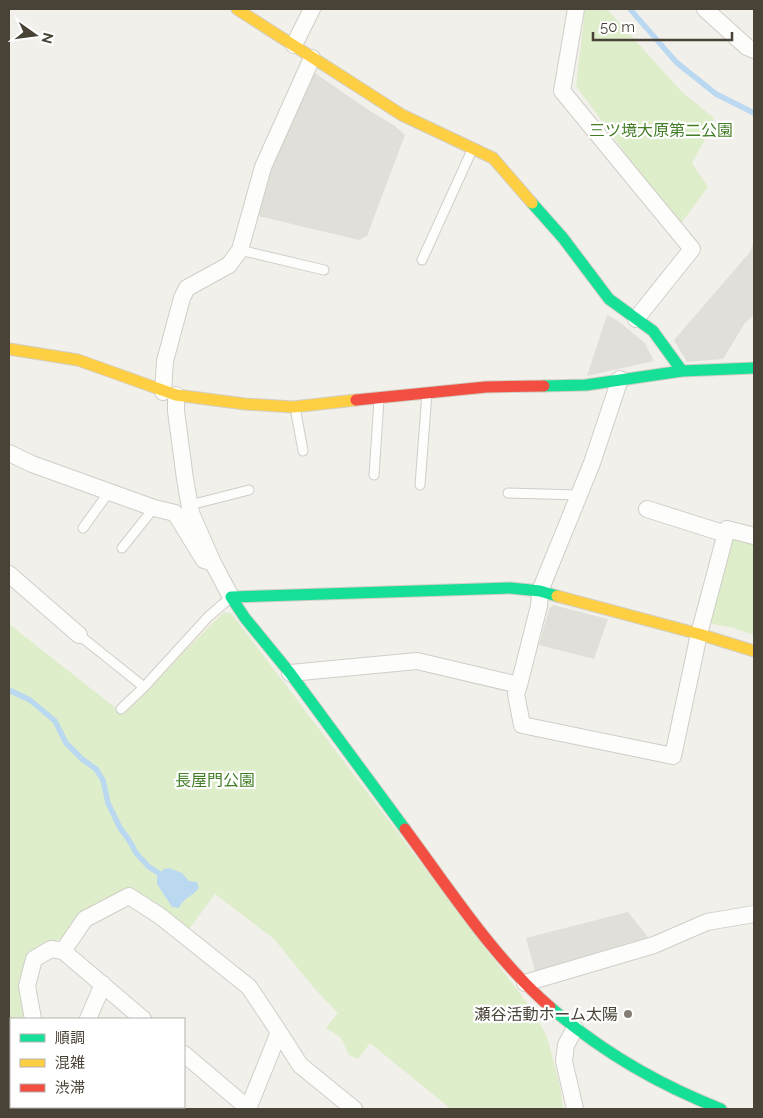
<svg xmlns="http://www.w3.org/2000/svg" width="763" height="1118" viewBox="0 0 763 1118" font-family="Raleway,'Noto Sans JP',sans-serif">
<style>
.green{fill:#deedca}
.parking{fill:#e1dfda}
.water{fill:#bad9f1}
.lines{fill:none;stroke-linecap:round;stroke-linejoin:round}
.stream{stroke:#bad9f1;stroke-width:5.5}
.lane-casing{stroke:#d0cec8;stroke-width:11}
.street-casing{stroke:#d0cec8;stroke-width:18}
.fast-casing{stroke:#d2cec2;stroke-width:13}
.slow-casing{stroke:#d2cec2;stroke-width:13}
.jam-casing{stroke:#d2cec2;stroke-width:13}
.lane{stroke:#fdfdfc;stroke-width:9}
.street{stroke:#fdfdfc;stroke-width:16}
.fast{stroke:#16e098;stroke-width:11}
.slow{stroke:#ffcf43;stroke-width:11}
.jam{stroke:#f24e42;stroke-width:11}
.poi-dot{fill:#847f75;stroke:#fff;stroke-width:2}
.labels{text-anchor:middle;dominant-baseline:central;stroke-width:4.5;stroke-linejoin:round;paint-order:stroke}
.park-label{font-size:16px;fill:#437e26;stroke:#fff}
.poi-label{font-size:16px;fill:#494236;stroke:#fff;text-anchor:end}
</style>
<rect width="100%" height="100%" fill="#f2f0eb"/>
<path class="green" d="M585,9H607L682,92L714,118L712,127L692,163L708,187L679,226L576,86Z
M732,536L754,542V635L734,628L708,623Z
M224,612L232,614L531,1008L547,1037L560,1086L563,1109H451L370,1043L358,1059L349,1055L341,1038L326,1028L338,1013L314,988L274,939L215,894L187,932L130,889L64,938L46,945L29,957L27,1019H11V1038H9V624L122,713Z"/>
<path class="parking" d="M312,71L370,111L395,126L405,135L367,236L359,240L254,215L265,180Z
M754,242V315L745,323L723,359L687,362L674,340L750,252Z
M607,315L618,321L645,343L654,361L587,376Z
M553,605L608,619L594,659L539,645L549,609Z
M628,912L648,937L535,971L526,938Z"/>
<path class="water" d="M169,868L182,873L189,881L197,882L199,888C191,898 185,896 179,908L172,907L157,884V877L164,869Z"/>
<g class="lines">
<path class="stream" d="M630,9L676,62L716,94L754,113
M9,690L30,700L55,721L66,743L82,759L96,769L103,780L108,803L120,828L129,840L136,853L149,867L160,874"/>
<g class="lane-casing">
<path id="lane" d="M240,250L324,270
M422,260L472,150
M295,407L303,451
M374,475L379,400
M420,485L427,393
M508,493L579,495
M190,505L249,490
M83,528L109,492
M122,548L154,508
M79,635L144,687
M121,709L144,687L208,617L231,597"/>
</g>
<g class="street-casing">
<path id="street" d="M576,9L562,91L692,249L636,319
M705,9L747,47L754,50
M294,45L312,9
M620,379L592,463L540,591L539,606L519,685L516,694L522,725L673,756L699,634L727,529L754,536
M163,392L165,361L182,298L187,288L229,265L240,250L263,167L312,58
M176,395V411L185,479L191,513L213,563L231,597
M9,453L32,464L154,508L175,513L204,560L213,563
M647,509L726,534
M9,574L79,635
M290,673L417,661L519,685
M63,951L85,919L129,896L160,916L249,987L279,1032L248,1109
M525,983L654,945L707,922L754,914
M33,1019L27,986L34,959L51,949L63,951L143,1019
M88,1019L103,984
M279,1032L300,1065L354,1109
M9,1044H11
M184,1054L249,1109
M48,1109L49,1107
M137,1109L138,1107
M575,1109L564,1061L566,1045L575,1028"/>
</g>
<g class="fast-casing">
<path id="fast" d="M532,203L563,238L609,299L653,331L682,371
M544,386L586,385L682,371L754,368
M231,597L245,618L290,673L405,829
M231,597L510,588L540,591L557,596
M550,1007C602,1052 657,1084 721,1109"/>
</g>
<g class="slow-casing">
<path id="slow" d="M237,9L402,115L493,158L532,203
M9,349L78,360L176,395L245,404L293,407L356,400
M557,596L699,634L754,651"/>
</g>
<g class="jam-casing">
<path id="jam" d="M356,400L486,387L544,386
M405,829C450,890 493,957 550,1007"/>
</g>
<use href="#lane" class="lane"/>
<use href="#street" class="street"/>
<use href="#fast" class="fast"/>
<use href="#slow" class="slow"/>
<use href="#jam" class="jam"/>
</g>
<circle class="poi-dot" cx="628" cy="1014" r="5"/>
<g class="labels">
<g class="park-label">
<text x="661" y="130">三ツ境大原第二公園</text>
<text x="215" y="780">長屋門公園</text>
</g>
<g class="poi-label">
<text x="618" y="1014">瀬谷活動ホーム太陽</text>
</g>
</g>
<rect width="763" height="1118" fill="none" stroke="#494236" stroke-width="20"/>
<rect x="10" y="1018" width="175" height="90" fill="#ffffff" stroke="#b6b3af"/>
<rect x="20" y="1034" width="25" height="8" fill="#16e098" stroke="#b6b3af"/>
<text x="55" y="1043" font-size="15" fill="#494236">順調</text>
<rect x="20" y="1059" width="25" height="8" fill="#ffcf43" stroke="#b6b3af"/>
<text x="55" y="1068" font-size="15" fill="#494236">混雑</text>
<rect x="20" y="1084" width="25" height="8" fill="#f24e42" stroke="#b6b3af"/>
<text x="55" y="1093" font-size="15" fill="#494236">渋滞</text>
<g transform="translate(35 35) rotate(104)" stroke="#ffffff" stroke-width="4" paint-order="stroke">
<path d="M0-4L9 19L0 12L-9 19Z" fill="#494236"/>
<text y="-8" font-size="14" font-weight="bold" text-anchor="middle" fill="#494236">N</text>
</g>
<path d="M593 32v8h139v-8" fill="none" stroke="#494236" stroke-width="2.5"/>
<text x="600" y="32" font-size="15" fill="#494236" stroke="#ffffff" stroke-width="4" paint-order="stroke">50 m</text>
</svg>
